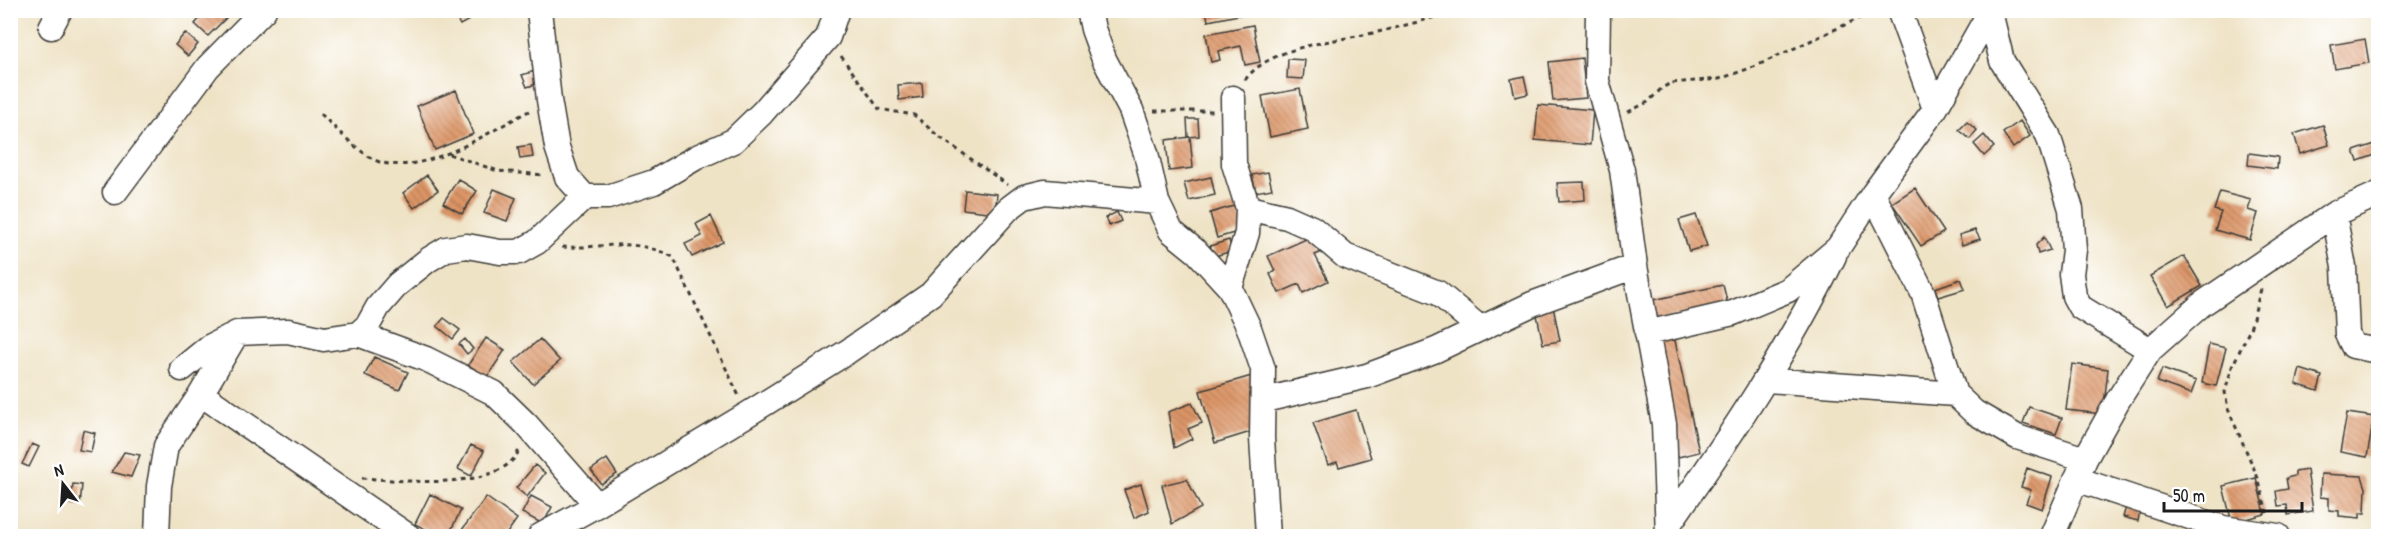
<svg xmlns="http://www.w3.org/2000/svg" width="2389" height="547" viewBox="0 0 2389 547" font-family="'Patrick Hand',sans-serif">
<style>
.building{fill:url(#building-back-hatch)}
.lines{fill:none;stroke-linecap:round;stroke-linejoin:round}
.minor-casing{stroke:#3c3a36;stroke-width:27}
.path{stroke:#3c3a36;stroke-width:3;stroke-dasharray:4.5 4.5;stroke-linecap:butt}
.minor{stroke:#fff;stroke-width:24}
</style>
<defs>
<pattern id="building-back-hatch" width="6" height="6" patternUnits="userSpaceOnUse" patternTransform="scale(1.5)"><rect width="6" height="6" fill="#dd9566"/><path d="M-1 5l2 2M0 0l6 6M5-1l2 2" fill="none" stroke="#b27953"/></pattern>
</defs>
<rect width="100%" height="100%" fill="#fff"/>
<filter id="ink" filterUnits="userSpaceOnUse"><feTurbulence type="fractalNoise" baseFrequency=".0167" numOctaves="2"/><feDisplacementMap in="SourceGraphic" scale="12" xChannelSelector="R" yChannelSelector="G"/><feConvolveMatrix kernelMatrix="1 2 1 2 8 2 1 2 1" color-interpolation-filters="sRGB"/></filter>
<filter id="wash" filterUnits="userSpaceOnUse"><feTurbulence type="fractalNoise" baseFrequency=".008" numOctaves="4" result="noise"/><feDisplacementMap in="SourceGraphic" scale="24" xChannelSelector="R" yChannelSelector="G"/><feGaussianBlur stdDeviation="1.35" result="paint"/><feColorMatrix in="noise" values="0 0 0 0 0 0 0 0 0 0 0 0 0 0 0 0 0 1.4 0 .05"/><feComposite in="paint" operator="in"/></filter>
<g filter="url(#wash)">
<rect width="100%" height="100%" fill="#efe3c6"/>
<g id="blocks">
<path class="building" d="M207,10H220L227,17L208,36L195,24Z
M452,10H477L480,14L460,25Z
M1206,10H1254V12L1208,21Z
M2146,10H2195V12L2147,18Z
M1253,25L1260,62L1245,65L1241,46L1218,51L1220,60L1211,62L1206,34Z
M185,33L198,44L188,56L175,45Z
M2365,39L2369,63L2335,69L2331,45Z
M1582,58L1586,98L1553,101L1549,62Z
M1288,59L1305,60L1303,79L1287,78Z
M538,70L542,82L527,87L522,75Z
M1524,76L1528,94L1515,97L1511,79Z
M922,83L923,97L899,100L898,85Z
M1300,89L1308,129L1270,137L1262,96Z
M456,90L473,134L435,150L417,106Z
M1538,105L1593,110L1590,145L1535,140Z
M1187,119H1198L1199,136L1188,137Z
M2020,121L2030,136L2013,148L2003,133Z
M1967,122L1977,130L1970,139L1959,130Z
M2323,125L2329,145L2300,154L2294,134Z
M1984,135L1994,147L1984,156L1974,144Z
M1190,137L1193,168L1169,171L1166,140Z
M2375,144L2378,154L2358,161L2354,151Z
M531,145L533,157L520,159L518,147Z
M2249,153L2278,157L2277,169L2248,165Z
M1268,172L1272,189L1256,192L1252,175Z
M427,175L438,190L414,208L403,193Z
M1211,177L1215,195L1189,201L1184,183Z
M458,179L477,191L462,214L443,203Z
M1584,182L1585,200L1559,202L1557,183Z
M1915,188L1944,232L1921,246L1892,203Z
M494,189L516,198L507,221L484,213Z
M965,190L997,194L995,213L963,209Z
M2220,192L2251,200L2248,210L2258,213L2250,240L2215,230L2221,212L2214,210Z
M1237,205L1244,230L1217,238L1210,213Z
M1117,212L1121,221L1109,226L1105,218Z
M1696,215L1707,246L1689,251L1679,220Z
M711,216L723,242L692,257L685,244L702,236L696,224Z
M1975,230L1980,239L1962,245L1959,235Z
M1315,235L1322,252L1315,255L1328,281L1303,293L1299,284L1279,293L1270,274L1275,271L1268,256Z
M2044,237L2050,250L2038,254L2036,245Z
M1229,240L1232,251L1215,256L1210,246Z
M2184,256L2202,286L2168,306L2150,276Z
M1961,279L1965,289L1938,297L1935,288Z
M1723,285L1728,305L1652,321L1648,301Z
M1553,306L1560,341L1543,344L1536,310Z
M444,318L460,330L453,339L437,326Z
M1674,336L1699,452L1674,458L1651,340Z
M486,338L505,350L487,377L468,365Z
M465,339L473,349L467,354L459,344Z
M540,339L560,361L533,384L513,362Z
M2209,344L2226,348L2216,386L2202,383Z
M374,357L408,372L399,390L365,375Z
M2072,364L2108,369L2103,414L2066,410Z
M2162,369L2196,381L2191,394L2157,382Z
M2300,369L2322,376L2318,391L2296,384Z
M1255,375L1270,426L1215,443L1200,391Z
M1192,403L1202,423L1188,429L1192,439L1174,448L1168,412Z
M2029,407L2062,418L2056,434L2023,423Z
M1356,410L1371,458L1339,467L1337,462L1328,465L1313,423Z
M2347,413L2374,417L2367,457L2340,452Z
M83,430L95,433L91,452L79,450Z
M32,444L39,447L29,467L22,464Z
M471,445L484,451L471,476L458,469Z
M124,452L140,455L131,477L112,472Z
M607,459L617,474L601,484L591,470Z
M535,465L545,473L527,497L516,488Z
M2027,468L2052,477L2042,509L2026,503L2031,490L2021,487Z
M2307,470L2313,511L2288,515L2287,505L2278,506L2276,491L2288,489L2286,478L2295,476V472Z
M2321,474L2362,476L2366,488L2365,513H2360V518L2339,516V511L2329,510V498L2320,497Z
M2256,478L2265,514L2232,523L2223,486Z
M1187,479L1201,508L1172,524L1162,485Z
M73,484L82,485L80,505L71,504Z
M1141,484L1149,511L1134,518L1124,490Z
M430,494L461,510L448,536H439L415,524Z
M531,496L552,507L543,524L522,513Z
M486,497L517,519L505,536H463L459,534Z
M2126,507L2140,511L2138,521L2123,517Z"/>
</g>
</g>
<g filter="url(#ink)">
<use href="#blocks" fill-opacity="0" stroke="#3c3a36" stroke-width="1.5"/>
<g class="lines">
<g class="minor-casing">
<path id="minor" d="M539,10L549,100L557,147L567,177L585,197H608L654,182L697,157L733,141L762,113L828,37L837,10
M1089,10L1093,29L1104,59L1131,110L1146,153L1157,202L1171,231L1197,252L1230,288L1249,328L1263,369L1262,438L1268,536
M1598,10L1597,81L1622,170L1635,266L1664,424L1668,536
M1899,10L1935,109
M1990,12L2002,61L2048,135L2071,209L2074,250L2071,274L2074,296L2080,307L2150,350
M51,27L60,10
M115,192L208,67L264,10
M1873,194L1923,293L1955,394L1974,412L2017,437L2085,459
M1248,208L1287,217L1312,228L1345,256L1438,293L1480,328
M2334,214L2344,267L2347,334L2353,346L2378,351
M1230,288L1247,233L1248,208L1234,164L1233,98
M237,333L201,394L408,536
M1647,333L1733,313L1788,290L1838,248L1873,194L1935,109L1991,10
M358,334L426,359L494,393L526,424L597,505
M182,369L209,347L237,333L288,331L324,339L358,334L368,325L378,307L398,284L428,260L446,249L467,246L500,252H519L537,242L585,197
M1767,380L1955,394
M1264,400L1367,376L1436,350L1532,304L1635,266
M2076,479L2223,528L2278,536
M1669,524C1730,437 1788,351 1834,256
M157,536L159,486L166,446L201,394
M540,536L597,505L748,414L847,352L931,294L1008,209L1024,197L1045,192L1157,202
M2052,536L2085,459L2118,400L2150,350L2202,304L2334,214L2378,194"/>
</g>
<path class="path" d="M841,56L879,109L914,115L938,136L1008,185
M1245,80C1271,44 1341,41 1382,31C1405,25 1430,20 1453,10
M1154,111H1213
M1628,112L1648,102L1662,88L1671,83L1719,79L1756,66L1877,10
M321,114C334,127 366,160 383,163C431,173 488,132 529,111
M449,154L498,171L544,175
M562,247C606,249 631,236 673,257L739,396
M2261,289L2250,329L2232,367L2225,392L2228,409L2258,478L2267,513
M362,478C400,480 506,494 520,447"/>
<use href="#minor" class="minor"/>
</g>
</g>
<rect width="2389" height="547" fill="none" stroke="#fff" stroke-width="36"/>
<g transform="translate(63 484) rotate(343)" stroke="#ffffff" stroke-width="4.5" paint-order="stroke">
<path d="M0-4.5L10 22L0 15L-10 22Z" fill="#1c1c1c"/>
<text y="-9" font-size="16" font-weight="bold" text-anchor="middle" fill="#1c1c1c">N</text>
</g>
<path d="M2164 502v9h138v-9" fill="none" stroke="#1c1c1c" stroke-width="3"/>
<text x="2173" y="502" font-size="18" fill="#1c1c1c" stroke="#ffffff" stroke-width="4.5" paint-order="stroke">50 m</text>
</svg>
